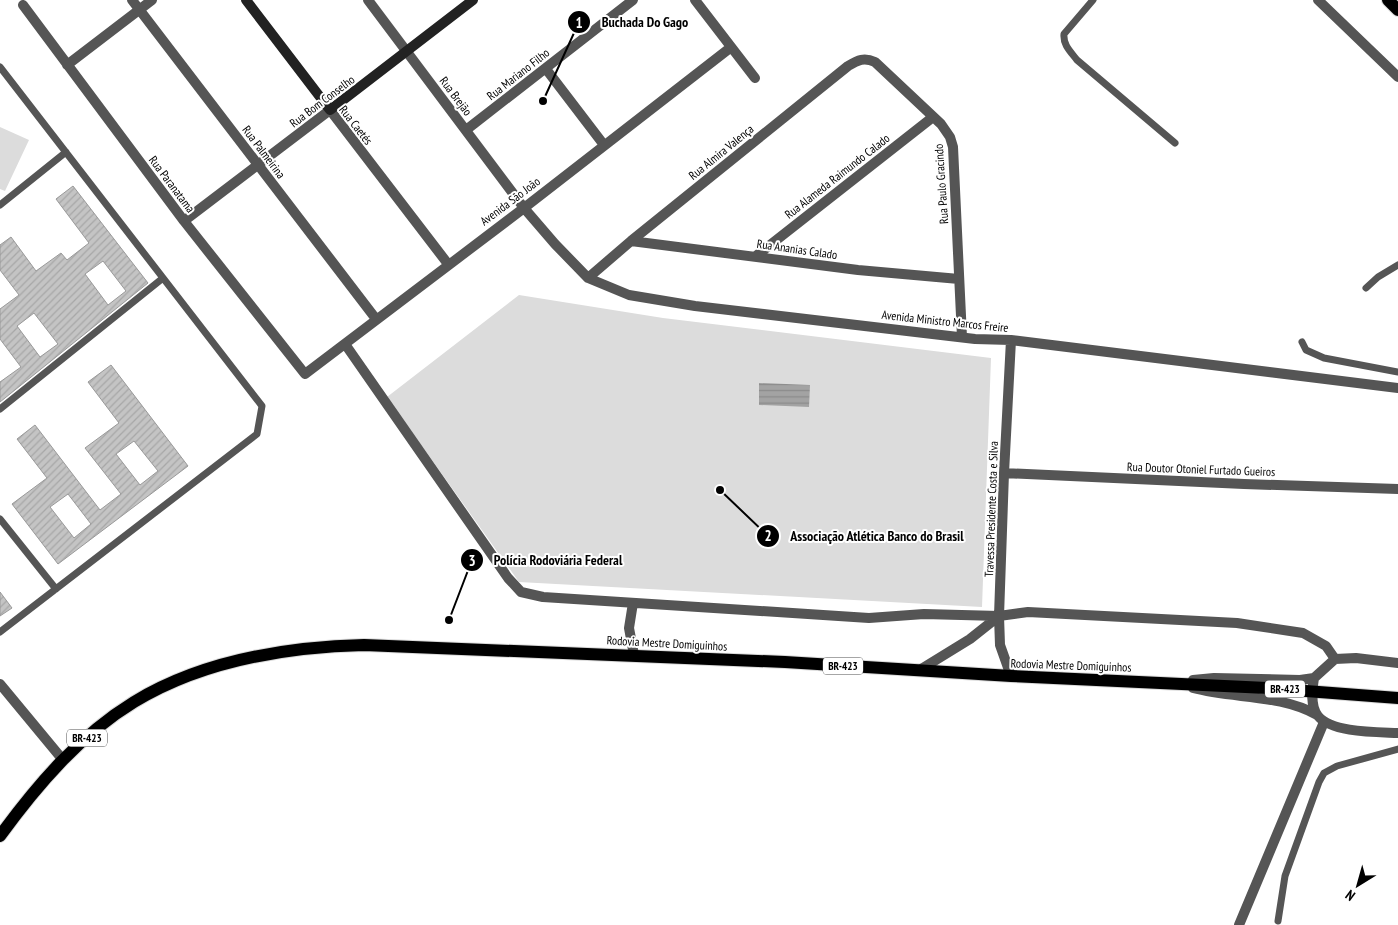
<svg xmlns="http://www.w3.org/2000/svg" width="1398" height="925" viewBox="0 0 1398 925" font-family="'PT Sans Narrow',sans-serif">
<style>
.green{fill:#dcdcdc}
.water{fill:url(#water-rules)}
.building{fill:url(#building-hatch);stroke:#999;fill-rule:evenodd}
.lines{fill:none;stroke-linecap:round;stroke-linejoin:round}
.primary-casing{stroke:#dbdbdb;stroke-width:14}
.lane{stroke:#555;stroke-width:7}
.street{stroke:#555;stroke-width:10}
.secondary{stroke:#222;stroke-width:10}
.primary{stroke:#000;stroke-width:12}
.labels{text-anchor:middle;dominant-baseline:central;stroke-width:4;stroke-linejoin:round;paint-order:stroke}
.shield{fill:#fff;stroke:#4c4c4c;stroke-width:1}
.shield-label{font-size:11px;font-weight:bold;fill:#000}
.street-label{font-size:12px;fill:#000;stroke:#fff}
.leader{fill:none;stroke:#000;stroke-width:2}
.callout-dot{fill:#000;stroke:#fff;stroke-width:2}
.mark-label{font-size:15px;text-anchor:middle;font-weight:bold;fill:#fff}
.callout-label{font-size:14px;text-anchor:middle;font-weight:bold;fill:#000;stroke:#fff;stroke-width:4;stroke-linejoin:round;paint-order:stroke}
</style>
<defs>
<pattern id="water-rules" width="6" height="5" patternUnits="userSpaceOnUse" patternTransform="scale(1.25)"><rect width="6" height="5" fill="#a3a3a3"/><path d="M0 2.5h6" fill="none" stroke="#8b8b8b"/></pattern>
<pattern id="building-hatch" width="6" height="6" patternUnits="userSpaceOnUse" patternTransform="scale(1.25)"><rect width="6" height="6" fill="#c4c4c4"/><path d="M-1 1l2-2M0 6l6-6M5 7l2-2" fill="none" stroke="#a7a7a7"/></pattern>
</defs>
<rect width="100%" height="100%" fill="#fff"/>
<path class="green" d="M0,127L29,140L5,191L0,189Z
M519,295L663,318L991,358L982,607L519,582L387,397Z"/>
<path class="water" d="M759,383L810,385L809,407L759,405Z"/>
<path class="building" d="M73,186L148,283L0,402V382L21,367L0,339V309L19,295L0,270V245L11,237L36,271L61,253L67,260L89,243L56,199ZM103,261L126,291L108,305L85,274ZM34,313L58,344L40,357L17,326Z
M111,365L188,466L58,564L12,504L47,478L17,439L35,425L100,510L121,494L85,448L119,423L88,382ZM134,441L158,471L140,485L116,454ZM68,494L91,524L74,538L50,507Z
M0,592L12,608L0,616Z"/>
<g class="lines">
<g class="primary-casing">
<path id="primary" d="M1388,0L1398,10
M0,836C37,785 80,735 134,702C203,660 285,647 364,645L785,662L1011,676L1267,688L1398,698"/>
</g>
<path class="lane" d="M1093,0L1064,34C1063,45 1070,51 1077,60L1175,143
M0,67L262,406L257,434L0,632
M0,205L66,152
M1366,288L1378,277L1398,265
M1302,342L1306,350L1324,358L1398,372
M0,409L163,278
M0,519L56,589
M1278,921L1285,876L1319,782L1324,773L1337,766L1398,749"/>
<path class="street" d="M132,0L376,319
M368,0L524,208L555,244L588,278L629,295L695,306L975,339L1011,340L1398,388
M695,0L755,78
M1318,0L1398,77
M23,5L184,221L305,374L524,208L730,48
M67,65L152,0
M546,69L604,145
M466,130L633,0
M184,221L330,110L448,264
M631,241L858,270L959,279
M756,256L933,117
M588,278L631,241L848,66C858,60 864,57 875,62L941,124L950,137L953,147L962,337
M1011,340L1004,473L999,616L1000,645L1011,676
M345,344L508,578L521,592L543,597L869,618L924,614L999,616L1028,612L1237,623L1303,633L1326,646L1335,659
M1004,473L1244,484L1398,489
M633,603L629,628L634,655
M1398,663L1356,658L1335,659L1314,678C1312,690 1310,706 1318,716C1332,733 1377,732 1398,733
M918,671L970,639L999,616
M1193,680L1214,678L1300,680L1314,678
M0,684L63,760
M1193,688C1234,699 1280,694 1317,715
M1239,925L1324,722"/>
<path class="secondary" d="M246,0L330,110L473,0"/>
<use href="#primary" class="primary"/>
</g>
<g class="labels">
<g class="shield">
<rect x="823" y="657.5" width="40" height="17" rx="4"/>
<rect x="1265" y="680.5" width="40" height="17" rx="4"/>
<rect x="67" y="729.5" width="40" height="17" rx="4"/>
</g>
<g class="shield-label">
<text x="843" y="666">BR-423</text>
<text x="1285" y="689">BR-423</text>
<text x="87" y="738">BR-423</text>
</g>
<g class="street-label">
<text transform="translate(518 74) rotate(-38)">Rua Mariano Filho</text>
<text transform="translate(456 96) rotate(53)">Rua Brejão</text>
<text transform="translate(322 101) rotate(-37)">Rua Bom Conselho</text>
<text transform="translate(356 125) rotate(52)">Rua Caetés</text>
<text transform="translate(264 152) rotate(53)">Rua Palmeirina</text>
<text transform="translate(721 152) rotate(-39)">Rua Almira Valença</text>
<text transform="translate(837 176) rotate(-38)">Rua Alameda Raimundo Calado</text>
<text transform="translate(172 184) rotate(53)">Rua Paranatama</text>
<text transform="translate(941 184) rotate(-94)">Rua Paulo Gracindo</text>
<text transform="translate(510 201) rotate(-37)">Avenida São João</text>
<text transform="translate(797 249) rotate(8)">Rua Ananias Calado</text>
<text transform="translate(945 321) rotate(6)">Avenida Ministro Marcos Freire</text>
<text transform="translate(1201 469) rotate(2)">Rua Doutor Otoniel Furtado Gueiros</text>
<text transform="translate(991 509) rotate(-88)">Travessa Presidente Costa e Silva</text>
<text transform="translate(667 643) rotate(3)">Rodovia Mestre Domiguinhos</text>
<text transform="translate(1071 665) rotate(2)">Rodovia Mestre Domiguinhos</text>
</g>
</g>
<path class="leader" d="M543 101L579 22M720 490L768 536M449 620L472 560"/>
<g class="callout-dot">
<circle cx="543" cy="101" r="5"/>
<circle cx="720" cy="490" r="5"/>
<circle cx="449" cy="620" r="5"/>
<circle cx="579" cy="22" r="12"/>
<circle cx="768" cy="536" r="12"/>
<circle cx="472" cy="560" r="12"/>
</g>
<g class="mark-label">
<text x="579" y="28">1</text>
<text x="768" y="541">2</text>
<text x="472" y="566">3</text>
</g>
<g class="callout-label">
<text x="645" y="27">Buchada Do Gago</text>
<text x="877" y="541">Associação Atlética Banco do Brasil</text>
<text x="558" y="565">Polícia Rodoviária Federal</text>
</g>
<g transform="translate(1358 885) rotate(217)" stroke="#ffffff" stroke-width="4" paint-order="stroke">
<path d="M0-4L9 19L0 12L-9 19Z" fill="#000000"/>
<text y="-8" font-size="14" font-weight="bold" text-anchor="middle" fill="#000000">N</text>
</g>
</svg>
